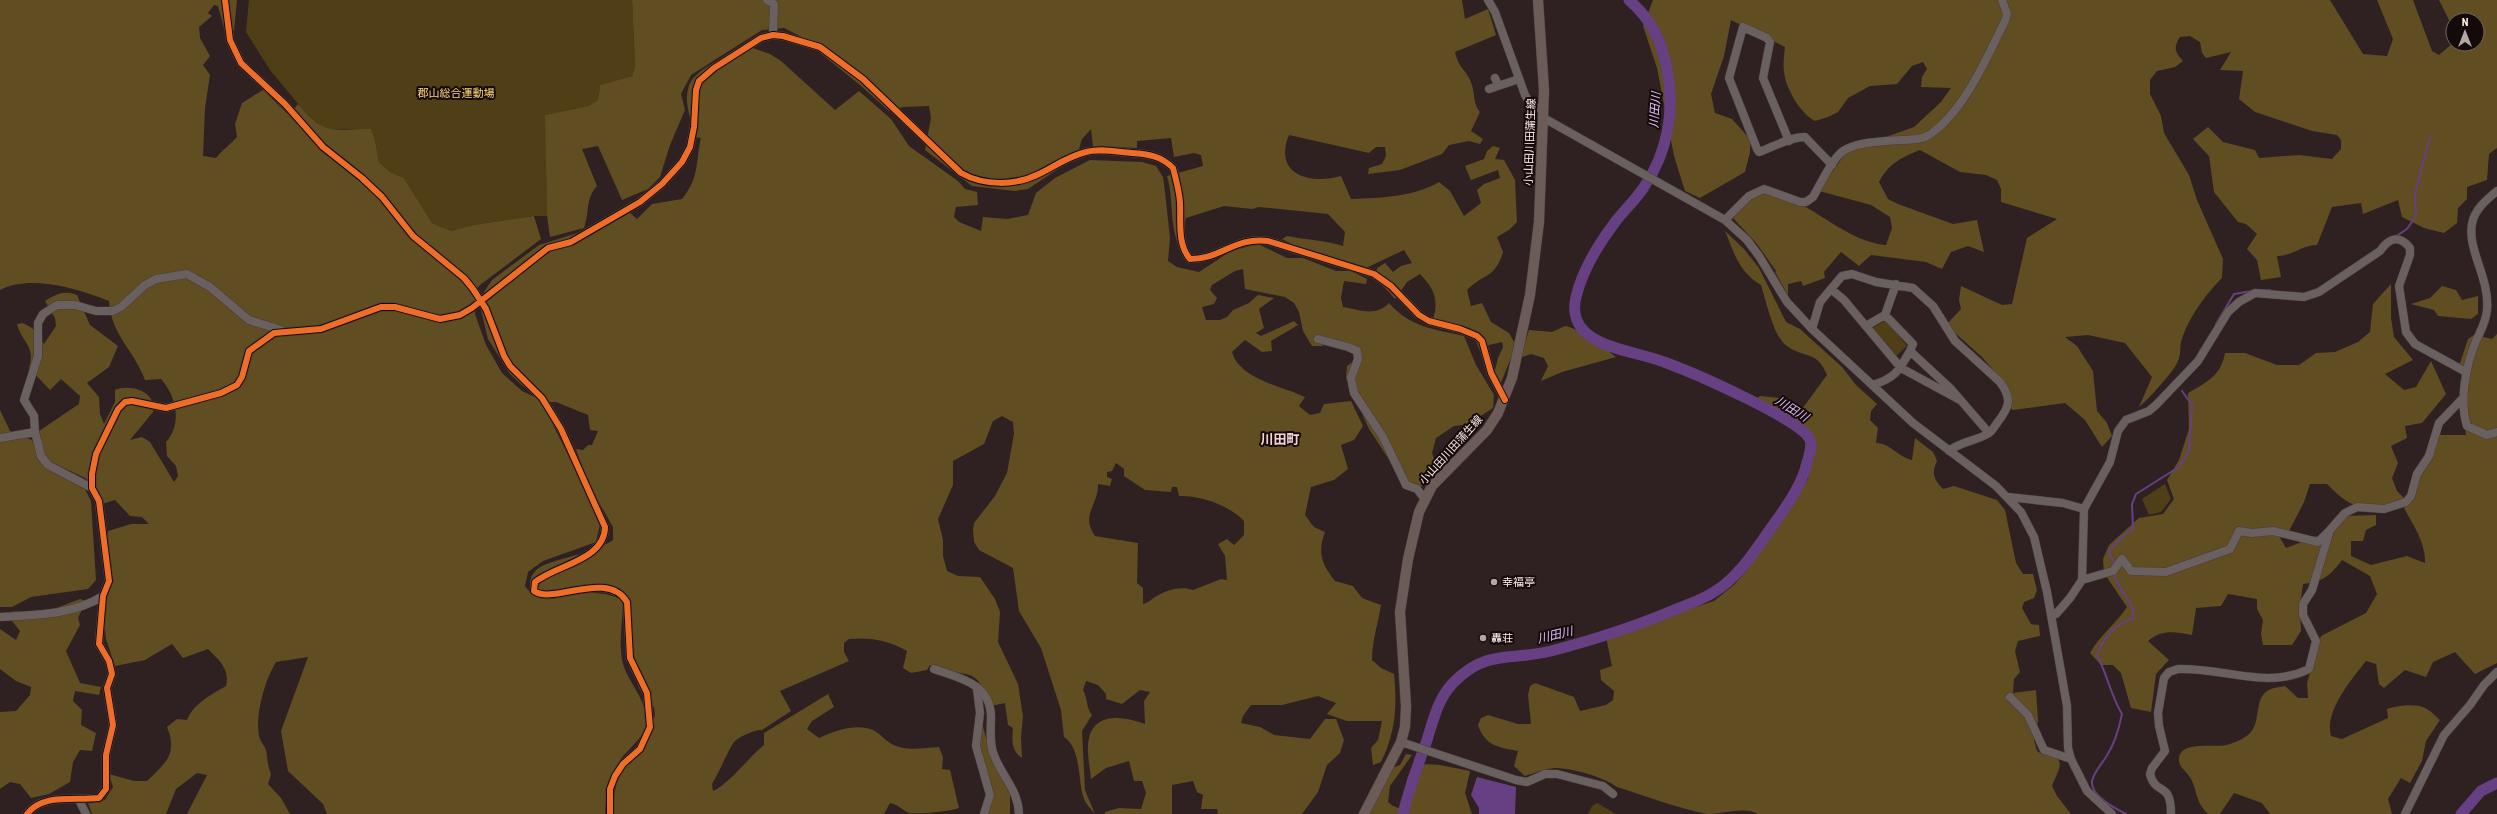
<svg xmlns="http://www.w3.org/2000/svg" width="2497" height="814" viewBox="0 0 2497 814" font-family="'Roboto Condensed','Noto Sans JP',sans-serif">
<style>
.green{fill:#503e16}
.forest{fill:#604d21;fill-rule:evenodd}
.water{fill:#674083}
.lines{fill:none;stroke-linecap:round;stroke-linejoin:round}
.stream{stroke:#674083;stroke-width:2}
.river{stroke:#674083;stroke-width:11}
.minor-casing{stroke:#493c3d;stroke-width:9}
.major-casing{stroke:#493c3d;stroke-width:11}
.minor{stroke:#6b6060;stroke-width:8}
.major{stroke:#6b5c59;stroke-width:10}
.cycleway-casing{stroke:#150a0a;stroke-width:8}
.cycleway{stroke:#ee6e29;stroke-width:6}
.poi-dot{fill:#b6a5a5;stroke:#150a0a;stroke-width:1.5}
.labels{text-anchor:middle;dominant-baseline:central;stroke-width:4;stroke-linejoin:round;paint-order:stroke}
.park-label{font-size:11px;fill:#fed678;stroke:#150a0a}
.street-label{font-size:11px;fill:#ffecec;stroke:#150a0a}
.poi-label{font-size:11px;fill:#ffecec;stroke:#150a0a;text-anchor:start}
.water-label{font-size:12px;font-style:italic;fill:#dfbefc;stroke:#150a0a}
.quarter-label{font-size:13px;font-weight:bold;fill:#f7d2d2;stroke:#150a0a}
</style>
<rect width="100%" height="100%" fill="#2f2122"/>
<path class="green" d="M249,0H632L635,67L632,76L600,85L598,100L588,106L546,115L547,216H534L473,225L451,231L432,223L404,178L390,172L379,162L375,140L371,129H326L309,117L270,70L246,32Z
M1886,320L1907,346L1895,357L1873,328Z
M2165,484L2171,499L2161,512L2149,515L2142,499Z
M1597,803L1616,814H1588L1592,806Z"/>
<path class="forest" d="M0,0H237L234,31L224,28L218,6L214,5L208,13L212,16L199,27L200,38L210,56L203,65L210,75L205,108L203,156L216,158C223,149 230,145 237,137L235,124L242,103L263,90L289,115L298,104C324,136 333,129 371,129L375,140L379,162L390,172L404,178L432,223L451,231L473,225L534,216L541,239L480,285L476,290L475,314L486,345L502,373L522,391L537,398L544,407L573,465L600,524L596,542L543,561L528,572L525,586C541,610 560,594 584,593C597,592 609,594 621,599L623,605C622,623 619,642 622,660C627,684 651,701 645,728C642,739 627,750 621,759C608,775 606,795 605,814H327L323,804L288,771L281,731L308,657L276,662C265,680 255,714 259,736C260,741 264,745 266,750C268,759 267,764 271,774L268,784L281,798L290,814H187L207,775L197,773L176,789L166,814H92L88,803L105,800L113,787L109,774L134,781H147C166,763 178,753 167,727L177,719L187,720C194,703 211,695 226,686C230,669 219,660 208,649L183,658L172,644L145,660L115,666L106,639L104,619L108,531L131,524H149L142,517L130,516L115,500L102,504L97,489L85,478L45,459L36,433L79,404L80,396L61,379L50,390L29,368C36,346 22,343 17,324L23,323L32,328L44,344L56,326L55,318L45,301C56,294 65,290 77,295L90,325L118,346L109,367L87,383L99,397L100,414L104,424L115,402V390C125,385 145,388 151,399C153,402 153,407 153,412L130,440L142,437L150,442L174,482L178,476L176,466L167,456L166,442C182,424 177,397 161,379L145,380C134,350 111,335 109,301C79,289 31,274 0,290Z
M632,0H1462L1465,19L1488,9L1496,35L1455,52C1459,70 1467,69 1472,85C1475,95 1473,104 1480,112L1471,131L1483,139L1480,144L1469,141L1449,145L1442,154L1400,170L1368,174L1369,168L1382,164L1386,156L1385,147H1376L1369,153L1289,135C1273,174 1309,185 1341,176L1351,199C1379,198 1414,197 1439,182L1450,191L1464,216L1481,203L1477,190L1484,184L1500,178L1498,170L1471,180L1465,166L1484,159L1487,151L1493,146L1500,148L1495,159L1504,160L1515,180L1517,222L1509,230L1497,237L1503,252C1495,279 1484,273 1467,290L1471,306L1482,303L1491,322L1509,333L1514,342L1513,353L1498,390L1492,383L1498,358L1503,347L1502,342L1489,345L1481,353L1470,328L1433,319C1439,300 1434,288 1420,274L1407,282L1395,299L1377,279V268L1385,263L1393,272L1401,266L1412,263L1404,250L1368,267L1337,266L1282,239L1287,236C1306,240 1324,240 1343,246L1345,232L1328,214L1259,207L1252,209L1224,206L1186,218L1179,246C1169,224 1174,199 1167,176L1203,166L1201,155L1194,153L1174,157L1171,138L1137,141V148L1093,146L1091,129L1082,139L1079,149L1055,171L1028,189L1015,191L972,186L925,150L931,118L929,106L903,107L889,111L860,85L798,35L784,28L762,30L691,75L681,94L685,110L670,145L660,177L648,189L622,200L598,146L582,149L597,186C585,199 590,211 584,228L550,237L547,216L545,115L588,106L598,100L600,85L632,76L635,67Z
M1653,0H2330L2363,54L2387,56L2393,39L2377,0H2413L2432,51L2439,55L2453,43L2477,44V20H2453V28L2439,0H2497V148L2489,154L2487,180L2467,187V199L2458,208L2457,223L2444,233L2424,228L2402,217L2398,200L2363,214L2361,203L2332,207L2317,245C2302,245 2293,256 2277,256L2281,277L2261,280L2257,260L2247,249L2257,234L2246,224L2238,222L2214,192L2209,156L2193,139L2208,127L2223,142L2255,150L2259,158L2299,155L2332,159L2341,149V140L2337,135L2312,131L2255,112L2239,99L2243,71L2220,70L2231,52L2206,58L2202,53L2200,42L2190,36L2180,37C2173,48 2175,52 2183,61L2175,67L2157,71L2150,80V94L2161,116L2164,133L2189,175L2197,200L2223,259L2222,278C2206,294 2189,317 2182,339C2179,347 2182,354 2177,363C2173,372 2148,400 2139,407L2152,377L2125,343L2088,335L2065,337L2077,346L2093,371L2097,411L2107,423L2112,436L2102,447L2085,420L2065,403L2013,410L2008,407L2000,378L1982,357L1946,325L1961,309L1959,300L1961,286L2002,305L2012,304L2027,238L2057,219L2001,202V189L1997,180L1986,175L1960,172L1920,150C1902,157 1888,164 1879,182L1888,199L1898,204L1953,224L1977,220L1984,252L1968,246L1951,252L1942,269L1926,262L1871,255L1859,266L1841,252L1824,272L1825,278L1803,286L1801,281L1788,284V295L1775,272L1776,271L1757,244L1733,218L1752,198L1763,193C1776,197 1792,200 1804,206C1829,220 1857,243 1886,245L1892,228L1890,217L1871,205L1819,191L1847,151L1914,127L1941,102L1951,88L1921,87L1922,77L1927,69L1923,62L1912,66L1897,84L1870,86L1848,98L1838,112L1828,117L1815,121C1800,113 1786,89 1784,72C1783,64 1784,55 1785,47L1731,20L1724,56L1711,94L1715,113L1732,119L1750,139V152L1745,172L1700,198L1685,191L1674,156L1657,68L1643,26Z
M753,48L770,54L781,61L835,110L859,91L891,119L909,146L958,181L965,189L977,192L978,205L956,207L954,217L959,222L981,231L983,217L1007,219L1028,215L1036,193L1055,178L1090,160L1142,162L1156,166L1163,177L1165,192L1170,238L1168,261L1177,267L1199,272L1231,251L1258,244L1287,258H1303L1336,271H1351L1367,279L1366,284L1344,281L1341,298L1343,307C1360,310 1376,317 1389,303C1411,328 1434,329 1464,336L1476,365L1494,395L1493,408L1479,417L1472,424L1454,426L1436,438L1432,453L1437,467L1417,492L1403,481L1369,429L1346,378L1347,366L1358,358V351L1331,342L1322,346H1312L1303,331L1299,312L1294,303L1285,297L1245,289L1243,269L1235,271L1212,285L1210,290L1217,298L1214,304L1202,307L1206,320H1220L1227,317L1233,310L1249,303L1258,295L1274,298L1259,309L1264,328L1256,333L1261,336L1294,321L1298,325L1271,341L1272,351L1262,352L1245,340L1232,352C1240,380 1283,386 1305,397L1299,406L1310,415L1320,413L1324,404L1351,401L1363,426L1354,440L1341,445L1348,469L1334,480L1311,487L1305,515L1314,527L1325,532C1317,552 1322,565 1335,581L1353,586L1362,598L1381,605C1378,624 1372,641 1372,660L1381,668L1394,674C1397,706 1396,732 1381,762L1373,765L1371,748L1378,740L1382,721H1347L1327,714L1336,703L1318,696L1282,705H1251L1243,716L1241,723L1260,727L1274,735L1310,739L1325,719H1336L1344,740L1340,753L1327,765L1318,792L1302,814H1218L1217,809H1201L1203,795L1197,792L1193,781L1172,785V814H1105V812L1119,808L1141,809L1146,793L1142,781H1134L1129,761L1106,768L1091,779C1090,767 1086,751 1089,738C1096,711 1125,717 1145,724L1144,701L1150,692L1140,690L1122,704L1106,699V694L1098,685L1086,681L1083,690C1088,699 1086,708 1092,715L1082,731L1085,790L1095,814C1090,808 1085,803 1083,796C1078,779 1081,748 1064,737L1061,710L1041,648L1019,611L1013,568L979,550L974,542L973,530L974,523L995,496L1007,473L1014,434L1013,422L1002,416L993,421L984,444L953,461V485L938,519L943,540V556L947,571L958,576L980,577L995,599L1000,612L998,642L1018,684L1023,716L1021,737L1022,758C1011,751 1012,740 1013,728L1008,725L1005,703L986,707C982,662 962,680 930,665L927,670L911,673L903,668L907,651C888,640 871,637 849,639L844,643V652L849,661L780,691L791,711L762,730C756,729 738,737 734,742C726,754 720,771 712,784L713,791C727,786 750,756 764,745V733L828,694L834,707L812,721L807,729L819,738C834,731 856,723 873,730C881,734 887,743 896,746C910,751 924,748 939,747L943,757L942,769L950,770L959,808C947,812 921,814 909,813C902,810 899,805 890,803L884,814H612C614,783 623,754 650,736L655,715L654,707L639,688L625,649L630,601C616,573 569,589 546,596L531,590C527,580 534,569 544,565C566,556 592,554 613,540V527L588,483L576,449L583,450L588,445H592L598,431L590,430L588,415L556,402H549L523,386L510,374L488,339L481,310L482,295L492,280L539,245L584,231L599,230L628,211L637,219L652,204L682,199C700,177 695,163 701,138L695,137C692,122 684,104 688,89C693,66 734,55 753,48ZM1116,463L1124,469V476L1145,490L1171,492L1172,487H1177L1179,496C1200,495 1229,505 1244,521V535L1234,545L1227,539L1218,544L1225,556L1227,580L1221,579L1193,590C1182,586 1168,589 1157,596C1151,599 1150,602 1143,604V588L1137,583L1138,543L1095,536C1080,514 1099,505 1098,484L1110,486L1112,479L1107,477V472L1112,471Z
M1725,231L1744,249L1759,268L1786,322L1800,329L1842,367L1856,385L1877,404L1871,411L1870,420L1878,428L1876,443C1890,443 1898,457 1912,460L1915,438L1933,452L1937,461C1931,474 1934,479 1943,489L1954,486L1997,500L2005,510L2016,563L2023,574H2033L2037,590L2034,598L2024,602L2022,608L2031,624L2039,625L2040,636L2018,641L2015,651L2020,672L2014,679L2013,693L2036,690L2038,721L2034,740L2037,751L2042,754L2056,756C2065,765 2055,776 2052,786L2057,796L2071,814H1758C1746,806 1722,814 1707,814C1677,808 1646,796 1617,787C1603,777 1573,768 1555,768C1545,769 1534,773 1525,776L1514,766L1518,751C1498,747 1485,746 1478,725L1481,718L1488,715L1518,724H1531L1528,695L1530,686L1535,683L1574,697L1580,711L1606,705L1613,700L1614,691L1601,680L1600,670L1612,666L1606,637L1714,601L1735,584L1748,569L1762,533L1793,504L1808,479L1811,451L1806,433L1798,422L1748,405L1760,396L1781,398L1802,409L1827,375C1817,350 1805,359 1787,346C1774,338 1766,301 1761,285C1739,272 1734,253 1725,231Z
M2391,284V318L2394,337L2413,360L2385,374L2404,390L2416,387L2431,361L2446,394L2422,423L2405,426L2407,438L2391,446L2398,463L2392,478L2397,491L2405,499C2368,511 2356,514 2327,484H2310L2304,502L2288,533L2279,536L2286,548L2317,536L2330,542L2336,528L2345,516L2376,515V525L2366,530L2363,541H2351V556L2371,565L2407,556L2425,563C2426,543 2413,525 2404,508L2415,495L2433,435H2466L2460,363L2468,339L2474,335L2492,339L2497,334V663L2475,674L2455,652L2433,662L2426,677L2405,670L2384,688L2379,684L2376,664L2366,661C2351,680 2324,712 2331,736L2342,739L2388,718L2387,709C2396,706 2416,703 2425,708C2430,710 2435,716 2440,720L2426,741L2422,761L2410,783L2401,778L2388,799L2392,814H2270L2262,803L2234,793L2220,814H2208C2193,799 2198,788 2189,776C2186,771 2180,768 2179,761C2177,740 2214,748 2226,745C2232,744 2243,739 2248,735C2262,724 2253,701 2267,691C2271,688 2280,687 2285,686L2298,698H2308L2307,683L2321,636L2366,613L2377,594L2370,576L2342,560C2331,575 2323,582 2303,584L2300,604L2301,631L2292,645H2263L2261,634L2263,620L2257,609V599L2228,594L2221,606L2196,608L2192,635C2175,632 2162,629 2148,641L2169,660L2156,674L2151,712L2131,708L2121,673L2113,665H2101L2090,653C2100,635 2116,624 2127,607L2104,573L2103,559L2109,545L2139,518L2163,514L2174,499L2167,480L2179,460L2189,429L2188,393C2207,382 2221,376 2225,353H2245L2277,365H2299L2316,353L2335,352L2358,342L2370,332L2373,304Z
M2442,286L2456,290L2462,300L2478,296V314L2471,319L2438,316L2434,310L2411,304L2430,298Z
M1565,326C1579,328 1604,347 1616,357L1562,372L1541,381L1548,366L1544,358L1531,354L1520,358L1529,330L1552,332Z
M0,410L10,431L32,440L38,454L85,489L91,501L96,580L88,589L31,597L12,607H0Z
M80,599L86,601L78,618L80,625L66,651L80,683L101,687L99,695L75,691L73,701L82,710L81,725L96,733L92,751L80,750L73,762L70,782L49,794L31,798L20,784L10,782L0,789V712L16,711L30,695L31,687L16,681L0,669V629L16,640L20,631L5,612L51,610Z
M980,715L992,761L1010,791V814H982L989,785L977,740Z
M1406,754L1412,755L1390,786L1388,802L1393,806L1407,811C1399,752 1426,762 1470,771L1465,793L1472,814H1369L1392,768L1400,765Z"/>
<path class="water" d="M1477,777L1516,787L1515,814H1479V808L1471,795Z"/>
<g class="lines">
<path class="stream" d="M2395,237L2407,229L2416,216L2415,194L2430,136
M2256,290H2270
M2216,324L2234,294L2252,291
M2114,564L2109,551L2123,536L2133,530L2132,504L2136,494L2179,467L2189,451L2192,405L2182,391
M2115,575C2118,592 2133,598 2134,618C2117,623 2103,637 2097,655C2107,674 2111,696 2122,714C2119,729 2114,745 2106,757C2101,765 2094,772 2092,781C2090,796 2116,809 2126,814"/>
<path class="river" d="M1403,814C1409,789 1417,767 1426,743C1433,722 1437,699 1454,682C1487,649 1511,661 1551,651C1593,640 1634,627 1674,610C1692,603 1709,597 1724,585C1743,570 1757,548 1771,528C1784,510 1798,491 1805,470C1807,461 1813,448 1810,440C1803,420 1689,371 1664,362C1641,353 1601,349 1584,331C1575,322 1573,309 1576,297C1582,272 1598,245 1613,225C1622,212 1635,201 1644,187C1668,152 1675,110 1667,69C1661,40 1652,20 1629,0
M2461,814L2481,791L2497,783"/>
<g class="minor-casing">
<path id="minor" d="M225,0L230,40L241,63L285,104L323,147L362,178L382,197L413,236L464,278L473,289L486,309L504,356L510,366L542,398L561,429L605,527C605,560 556,565 535,582L534,591C553,605 607,569 627,602L630,658L647,693L650,727L640,749L623,764L615,776L610,789V814
M767,0L774,4L773,35
M1488,0L1495,12L1525,95L1531,105L1543,110
M1495,78L1498,85
M1489,89L1519,79
M1542,117L1725,220L1747,240L1759,256L1787,302L1812,329L1913,423L1996,486L2021,512L2034,537L2047,592L2067,706L2068,748L2071,759L2087,791L2112,814
M1789,141L1763,78L1770,42L1767,38L1743,27L1729,78L1757,149L1759,152C1773,147 1790,137 1805,137L1832,165
M2497,191C2487,199 2474,210 2472,224C2467,250 2490,278 2487,310C2486,322 2481,330 2476,341C2466,365 2459,401 2467,426L2487,435L2497,432
M1725,220L1749,196L1764,189L1800,202H1806L1813,197C1820,185 1832,159 1843,151C1857,142 1883,141 1900,140C1910,139 1919,141 1929,135C1964,112 1987,57 2005,21L2007,14L2002,0
M1831,289L1844,300L1901,368L1960,400
M1885,315L1913,344L1910,351
M1866,326L1885,315L1896,284
M1812,329L1820,302L1842,276L1852,274L1876,282L1913,288L1933,306L1955,341L2000,382C2013,399 2009,408 1997,423C1995,426 1992,431 1989,433C1977,441 1961,441 1949,451
M1318,339L1348,347L1357,351L1358,359L1351,378L1354,393L1383,437L1406,485L1417,489L1424,498
M1872,385C1894,379 1899,371 1910,351L1951,389L1989,433
M0,438L35,432
M92,488L48,465L41,456L35,432L34,416L24,400L38,356V323L43,314L57,305H75L96,311H113L121,307L145,285L156,279L187,274L210,287L249,320L281,330
M2008,497L2063,503L2084,509
M2082,580L2113,571L2122,559L2131,571L2166,572L2230,549L2239,531L2252,533L2273,531L2318,542L2328,532
M2051,615L2056,614L2070,598L2082,580L2084,509L2110,462L2118,431L2126,420L2149,411L2156,405L2198,361L2228,312L2239,302L2255,293L2304,297L2319,292L2380,251C2389,238 2399,234 2410,248V255L2399,286L2406,332L2415,344L2466,372
M0,617C35,615 73,615 103,596
M934,669C959,678 990,683 991,716C991,729 989,744 994,755C1002,777 1018,789 1019,814
M977,689L980,713L976,746L990,795L984,814
M2010,697L2028,715L2044,750L2071,759
M1401,742L1516,780L1527,782L1545,774H1557L1603,786L1613,794
M79,800L86,814
M27,814C43,793 74,801 99,798L106,789V755L113,725L107,688L112,674L109,661L99,644L103,596L109,581L99,501L92,488V474L96,454L118,409L125,402L132,401L166,408L221,393L237,385L242,377L249,351L274,333L321,329L381,307H395L440,319L460,315L472,308L548,248L571,242L640,202L662,184L682,162L690,147L694,127L696,90L699,81L714,68L761,38L773,35L783,36L820,47L863,79L961,173C984,186 1015,186 1039,174C1055,166 1069,156 1086,152C1101,148 1117,152 1132,153C1148,154 1161,156 1173,168C1176,179 1179,190 1180,202C1181,220 1177,244 1190,259C1222,259 1234,237 1268,241L1374,274L1391,286L1419,315L1429,321L1460,329L1477,336L1482,341L1491,373L1505,400
M2171,814C2171,780 2156,797 2150,774L2152,768L2165,751L2159,726L2158,713L2164,678L2169,672L2178,669C2222,667 2267,690 2309,669L2316,641L2303,615V604L2312,590L2330,530L2345,513L2357,507L2384,509L2406,502L2411,496L2417,474L2429,456L2439,423L2463,398
M2405,814L2444,735L2470,705L2484,685L2497,672"/>
</g>
<g class="major-casing">
<path id="major" d="M1364,814L1401,742L1405,727L1406,706L1400,612L1408,559L1419,512L1432,486L1487,430L1498,413L1512,378L1530,295L1539,222L1544,90L1538,0"/>
</g>
<use href="#minor" class="minor"/>
<use href="#major" class="major"/>
<g class="cycleway-casing">
<path id="cycleway" d="M225,0L230,40L241,63L285,104L323,147L362,178L382,197L413,236L464,278L473,289L486,309L504,356L510,366L542,398L561,429L605,527C605,560 556,565 535,582L534,591C553,605 607,569 627,602L630,658L647,693L650,727L640,749L623,764L615,776L610,789V814
M27,814C43,793 74,801 99,798L106,789V755L113,725L107,688L112,674L109,661L99,644L103,596L109,581L99,501L92,488V474L96,454L118,409L125,402L132,401L166,408L221,393L237,385L242,377L249,351L274,333L321,329L381,307H395L440,319L460,315L472,308L548,248L571,242L640,202L662,184L682,162L690,147L694,127L696,90L699,81L714,68L761,38L773,35L783,36L820,47L863,79L961,173C984,186 1015,186 1039,174C1055,166 1069,156 1086,152C1101,148 1117,152 1132,153C1148,154 1161,156 1173,168C1176,179 1179,190 1180,202C1181,220 1177,244 1190,259C1222,259 1234,237 1268,241L1374,274L1391,286L1419,315L1429,321L1460,329L1477,336L1482,341L1491,373L1505,400"/>
</g>
<use href="#cycleway" class="cycleway"/>
</g>
<g class="poi-dot">
<circle cx="1494" cy="582" r="4"/>
<circle cx="1483" cy="638" r="4"/>
</g>
<g class="labels">
<g class="park-label">
<text x="456" y="93">郡山総合運動場</text>
</g>
<g class="street-label">
<text transform="translate(1530 142) rotate(-88)">小山田川田蒲生線</text>
<text transform="translate(1451 450) rotate(-48)">小山田川田蒲生線</text>
</g>
<g class="poi-label">
<text x="1502" y="582">幸福亭</text>
<text x="1491" y="638">轟荘</text>
</g>
<g class="water-label">
<text transform="translate(1655 110) rotate(-86)">川田川</text>
<text transform="translate(1792 409) rotate(32)">川田川</text>
<text transform="translate(1555 635) rotate(-13)">川田川</text>
</g>
<g class="quarter-label">
<text x="1280" y="439">川田町</text>
</g>
</g>
<g transform="translate(2465 32)"><circle r="19" fill="#150a0a" stroke="#736464"/>
<path d="M0-3L7 15L0 10L-7 15Z" fill="#b6a5a5"/>
<text y="-6" font-size="11" font-weight="bold" text-anchor="middle" fill="#ffecec">N</text>
</g>
</svg>
